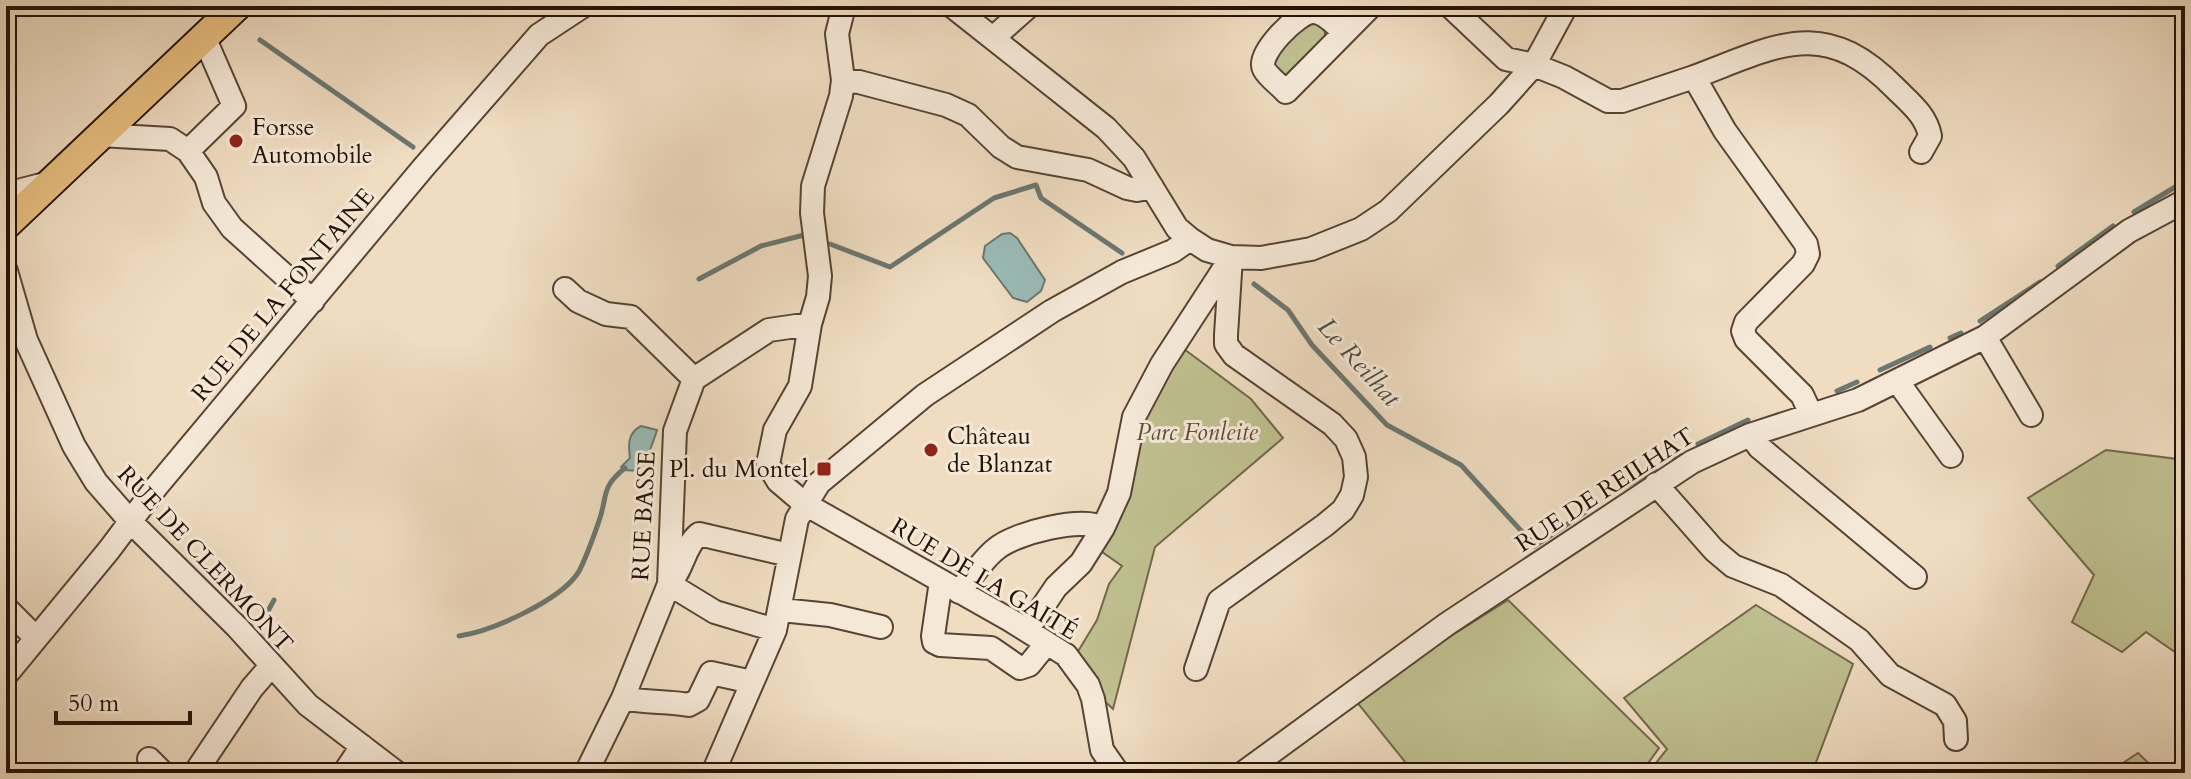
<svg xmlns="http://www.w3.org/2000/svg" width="2191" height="779" viewBox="0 0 2191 779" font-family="Cardo,serif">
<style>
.green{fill:#bfbf8f;stroke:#72684a;stroke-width:2}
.water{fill:#9abbb7;stroke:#6b7770;stroke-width:2}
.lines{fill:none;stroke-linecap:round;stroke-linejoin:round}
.stream{stroke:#6b7770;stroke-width:5}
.minor-casing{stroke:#574435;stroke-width:26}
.major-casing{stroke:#241206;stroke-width:32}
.minor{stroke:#f5e8d7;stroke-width:22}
.major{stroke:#e8be80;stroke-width:28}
.poi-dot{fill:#8f2418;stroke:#f5e8d7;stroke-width:3}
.labels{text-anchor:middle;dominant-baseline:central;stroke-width:6;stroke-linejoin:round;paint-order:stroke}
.poi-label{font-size:24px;fill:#241206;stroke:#f5e8d7;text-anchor:start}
.street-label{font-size:24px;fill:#241206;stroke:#f5e8d7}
.park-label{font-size:24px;font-style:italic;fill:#5a4f36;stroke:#f5e8d7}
.water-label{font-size:26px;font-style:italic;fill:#4d4d44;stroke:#f5e8d7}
</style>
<rect width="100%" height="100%" fill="#efdcc1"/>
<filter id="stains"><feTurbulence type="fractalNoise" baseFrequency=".0025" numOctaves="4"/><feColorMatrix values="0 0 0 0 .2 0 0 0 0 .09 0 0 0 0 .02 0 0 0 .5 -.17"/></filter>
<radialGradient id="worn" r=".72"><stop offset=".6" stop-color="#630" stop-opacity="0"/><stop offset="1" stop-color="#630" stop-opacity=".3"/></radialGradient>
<path class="green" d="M1311,20L1325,28V37L1286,75L1274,71L1271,56Z
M1180,346L1251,399L1283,438L1155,547L1113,709L1101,698L1074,658L1097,620L1109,584L1122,566L1098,549L1137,419Z
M2106,450L2185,460V529L2180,535L2185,543V659L2146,632L2122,652L2072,622L2094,575L2028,498Z
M1508,600L1659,748L1641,773H1414L1356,701L1402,667Z
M1756,605L1853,664L1812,773H1648L1667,749L1624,698Z
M2138,753L2159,773H2108Z"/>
<path class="water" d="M1010,233L1017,238L1045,280L1041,291L1027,302L1013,298L983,258L985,246L1002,234Z
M641,426L657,430C656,434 644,467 641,471L624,470L621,467L630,458C628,444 628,433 641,426Z"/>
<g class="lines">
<path class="stream" d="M260,40L413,147
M2134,212L2185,181
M830,244L890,267L994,198L1036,185L1041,198L1122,253
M2058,266L2113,226
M699,279L761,246L804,235
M1254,284L1288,310L1312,345L1387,425L1461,465L1535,546L1587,511
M1980,321L2040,282
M1950,338L1961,333
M1880,370L1930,347
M1837,391L1857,382
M1698,444L1748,420
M1674,459L1680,455
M1621,489L1655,470
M257,631L274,600
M459,636C492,631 559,601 578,573C584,563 595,533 599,521C608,496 600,488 625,468"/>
<g class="minor-casing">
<path id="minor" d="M844,6L837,34L843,80L841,96L813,186L812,213L820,276L818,297L810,324L800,386L775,430L768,464L778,481L805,504L1010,620L1066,655L1088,685L1093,699L1102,750L1118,773
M952,6L1106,128L1134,158L1177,228L1190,239L1207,250L1231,257L1261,258L1311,249L1361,229L1388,211L1499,104L1534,65L1566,6
M1450,6L1506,59L1534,65L1564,77L1608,101H1622L1694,77L1725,131L1806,244L1808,254L1803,264L1746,322L1743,331L1746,339L1802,395L1811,414
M1344,33C1336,25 1325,12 1313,12C1299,11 1256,54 1264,69C1268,77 1280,85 1286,92L1371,6
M993,38L1029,6
M1694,77C1777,46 1823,15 1895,88C1910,103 1926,115 1930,136L1921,152
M843,80L859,82L946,105L968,115L1001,147L1017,157L1088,170L1127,188L1137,190L1152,187
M100,135L170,139L188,151L206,177L214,203L232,228L313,301
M188,151L234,106L204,37
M6,194L49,183
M6,271L26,340L74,446L96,482L131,522L237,627L308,705L397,773
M565,289L578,301L606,314L631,317L694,379
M1985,337L2031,415
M1898,382L1951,456
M1750,435L1759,447L1915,577
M1656,484L1714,550L1733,566L1781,585L1859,640L1890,675L1945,705L1955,721L1956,739
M941,581L933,636L934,642L940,645L991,648L1020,668L1029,665L1047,643
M959,592C971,578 982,560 996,549C1014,533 1083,516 1103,528
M6,608L35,637
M781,610L830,615L881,627
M775,630L715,612L669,584C683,570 684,546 699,534L789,555
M1027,630L1056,587L1081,563L1103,528L1119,493L1134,417L1162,364L1229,261
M1196,669L1219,601L1325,525L1343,510L1352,495L1356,477L1354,457L1346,439L1332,424L1234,355L1226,344V335L1231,257
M6,675L109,550L157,486L423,168L539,35L583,6
M623,698C645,703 667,701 689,705L698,700L711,673L752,682
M149,759L163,773
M195,773L252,688L271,666
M344,773L362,746
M586,773L623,698L669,584L675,431L694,379L769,330L810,324
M713,773L775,630L797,519L819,483L925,395L1052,311L1122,272L1173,251L1190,239
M1243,773L1447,624L1692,462L1750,435L1858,400L1985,337L2129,231L2185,201"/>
</g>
<g class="major-casing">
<path id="major" d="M6,225L237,6"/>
</g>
<use href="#minor" class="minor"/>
<use href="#major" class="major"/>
</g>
<g class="poi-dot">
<circle cx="236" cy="141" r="8"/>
<circle cx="931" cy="450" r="8"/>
<rect x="816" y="461" width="16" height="16" rx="4"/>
</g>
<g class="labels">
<g class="poi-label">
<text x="252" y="127">Forsse<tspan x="252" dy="28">Automobile</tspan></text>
<text x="947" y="436">Château<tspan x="947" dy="28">de Blanzat</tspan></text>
<text x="808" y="469" text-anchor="end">Pl. du Montel</text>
</g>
<g class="street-label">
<text transform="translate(283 295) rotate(-50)">RUE DE LA FONTAINE</text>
<text transform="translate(1605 490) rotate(-33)">RUE DE REILHAT</text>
<text transform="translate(644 516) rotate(-87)">RUE BASSE</text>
<text transform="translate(205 559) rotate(47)">RUE DE CLERMONT</text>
<text transform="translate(984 579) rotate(31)">RUE DE LA GAITÉ</text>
</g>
<g class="park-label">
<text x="1197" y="432">Parc Fonleite</text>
</g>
<g class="water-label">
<text transform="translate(1359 362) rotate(48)">Le Reilhat</text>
</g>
</g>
<rect width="2191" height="779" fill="none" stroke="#efdcc1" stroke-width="32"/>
<rect x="8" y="8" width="2175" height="763" fill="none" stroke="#241206" stroke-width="4"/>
<rect x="16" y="16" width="2159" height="747" fill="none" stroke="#241206" stroke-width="2"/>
<path d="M56 711v12h134v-12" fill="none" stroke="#241206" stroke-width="4"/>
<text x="68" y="711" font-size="24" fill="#241206" stroke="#f5e8d7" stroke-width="6" paint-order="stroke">50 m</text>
<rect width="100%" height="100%" filter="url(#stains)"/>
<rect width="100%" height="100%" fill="url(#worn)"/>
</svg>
